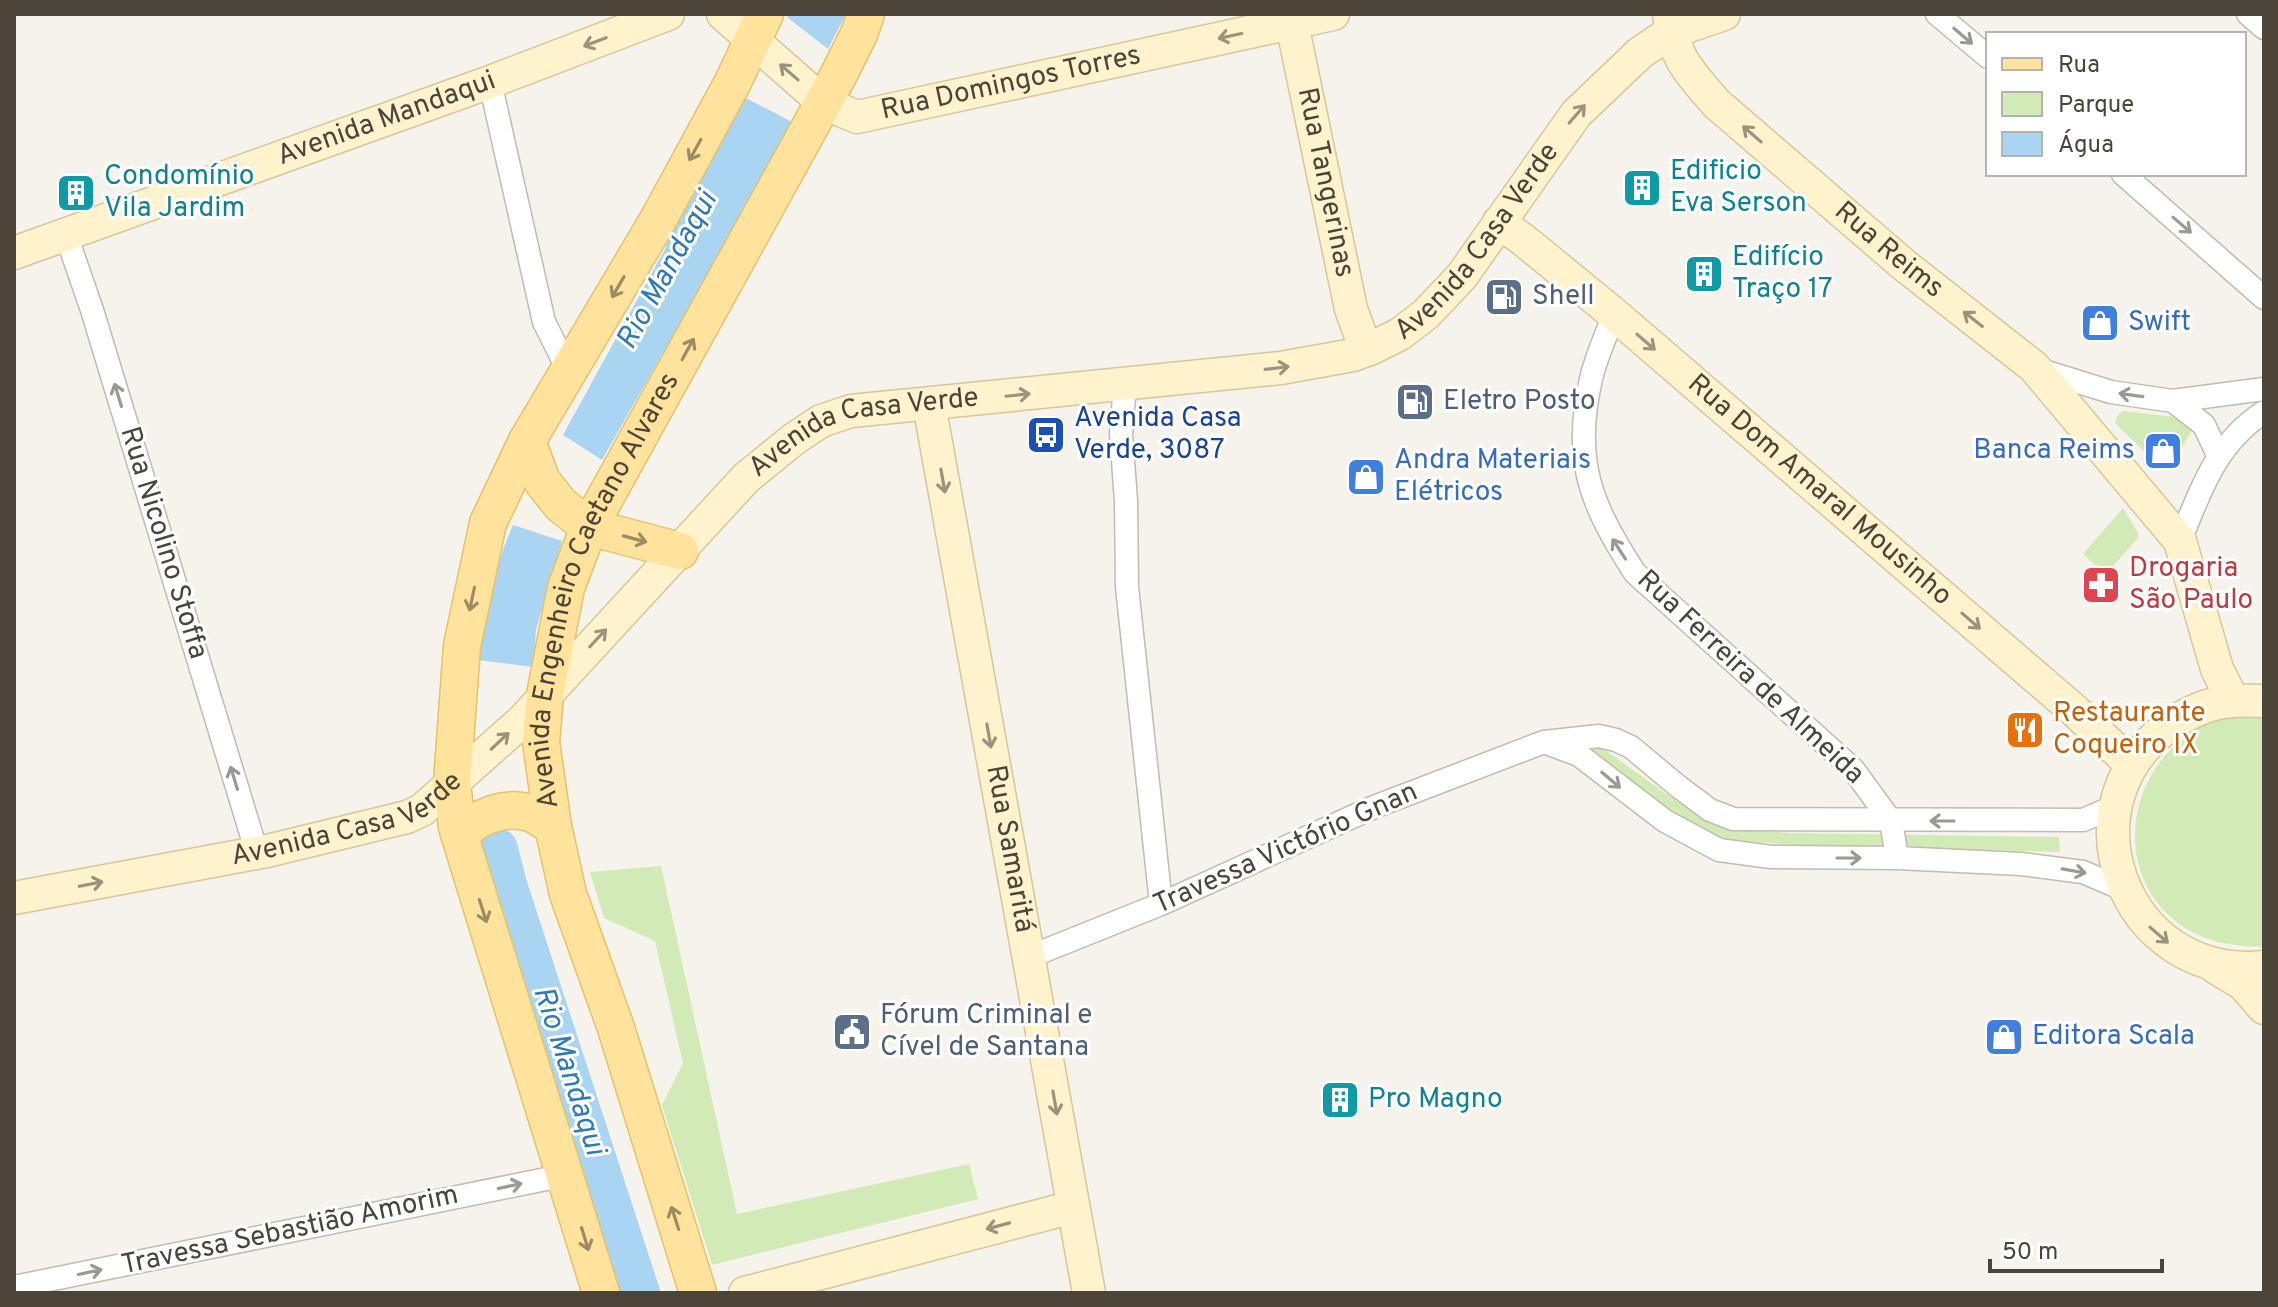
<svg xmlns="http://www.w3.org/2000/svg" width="2278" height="1307" viewBox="0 0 2278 1307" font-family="Overpass,sans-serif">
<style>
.green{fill:#d2eab5}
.water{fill:#a9d4f2}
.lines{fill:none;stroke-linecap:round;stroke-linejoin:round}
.river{stroke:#a9d4f2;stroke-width:42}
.street-casing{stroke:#c2bbae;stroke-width:25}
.secondary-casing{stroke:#d6c79b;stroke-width:35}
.primary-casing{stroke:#e6c16a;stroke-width:39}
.street{stroke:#fff;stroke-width:22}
.secondary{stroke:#fff3cd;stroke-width:32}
.primary{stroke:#ffe39c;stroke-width:36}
.oneway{stroke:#9c937c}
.oneway2{stroke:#9c9892}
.oneway3{stroke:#9c8c66}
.labels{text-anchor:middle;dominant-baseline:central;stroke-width:6;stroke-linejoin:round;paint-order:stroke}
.street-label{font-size:28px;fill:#4b4439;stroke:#fff}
.culture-label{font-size:28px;fill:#0d838f;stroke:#fff;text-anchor:start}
.service-label{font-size:28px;fill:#4e5e75;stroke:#fff;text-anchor:start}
.shop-label{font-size:28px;fill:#366cbe;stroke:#fff;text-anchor:start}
.transit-label{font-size:28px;fill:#164399;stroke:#fff;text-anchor:start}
.health-label{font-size:28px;fill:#be3a42;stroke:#fff;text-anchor:start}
.food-label{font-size:28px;fill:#c56008;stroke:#fff;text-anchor:start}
.water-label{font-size:30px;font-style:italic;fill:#2e7ab2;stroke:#fff}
</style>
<rect width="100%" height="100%" fill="#f6f3ec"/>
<path class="green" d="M2123,411L2183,418L2190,422L2192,430L2172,466L2167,470L2160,467L2118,426L2115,422L2117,416Z
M2123,508L2138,533V538L2106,574L2083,554Z
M2238,716L2264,717V947C2237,946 2211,944 2187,929C2110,881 2123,772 2197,729C2209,722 2225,719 2238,716Z
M1598,745L1678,802L1726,829L1791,833L2059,837L2060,852L1790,845L1722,839L1669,811L1584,750Z
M661,866L737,1214L969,1164L978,1199L712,1265L662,1105L683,1063L655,941L604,918L590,872Z"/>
<path class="water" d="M789,14H846L828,49L787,17Z
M744,97L794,123L602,460L563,435L665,249L682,204Z
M513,525L562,541L536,630L533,667L478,660C484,612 494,569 513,525Z"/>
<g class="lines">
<path class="river" d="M497,849L506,885L639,1293"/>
<g class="street-casing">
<path id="street" d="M1937,14L1988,57
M2248,14L2264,28
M490,82L544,322L569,372
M2123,174L2264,298
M66,235L92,310L257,853
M1614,314C1606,336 1596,357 1591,379C1572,461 1591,505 1635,573L1853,769L1891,821L1897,858
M2034,368L2111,392L2173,401L2264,389
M1125,384L1121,434L1126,501L1127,587L1161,904
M2173,401L2204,425L2218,455
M2180,541C2200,491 2216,443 2264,412
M1549,744L1579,755L1665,821L1719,850L1771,857L1897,858L2021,864L2083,872L2125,890
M1029,957L1161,904L1374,807L1544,742L1599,736L1616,740L1631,747L1679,787L1710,810L1733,819L2083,820L2116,806
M14,1287L566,1175"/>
</g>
<g class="secondary-casing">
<g id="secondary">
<path id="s1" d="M723,14L824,103L857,117L1333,14"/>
<path id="s2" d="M1290,14L1351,309L1366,350"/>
<path id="s3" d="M1669,14C1673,57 1689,72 1717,104L1904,265L2034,367L2180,541L2217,669L2233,701"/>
<path id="s4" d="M1499,222L1526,242L1614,314L2074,710L2132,765"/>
<path id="s5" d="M14,253L490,82L668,14"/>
<path id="s6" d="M929,404L1089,1293"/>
<path d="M2264,701C2254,701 2243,700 2233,701C2213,702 2192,711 2176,721C2055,799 2122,982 2264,967"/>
<path id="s7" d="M14,898L267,851L407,817L422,810L522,721L746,478L794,439L821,421L851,411L1281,368L1353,355L1372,348L1400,334L1426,314L1462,276L1576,114L1640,53L1671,32L1724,14"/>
<path d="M2215,967L2243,984L2264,1008"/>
<path d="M745,1293L1073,1207"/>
</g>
</g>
<g class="primary-casing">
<g id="primary">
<path d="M527,441L542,481L561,505L589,527L680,551"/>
<path d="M460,836C475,817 505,805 530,813C538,816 545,822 553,826"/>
<path d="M601,1293L457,827L452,783L462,646L488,523L527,441L658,220L733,82L765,14"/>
<path id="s8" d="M698,1293L616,1028L568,894L553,826L541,742L545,695L566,588L589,527L838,76L859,34L866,14"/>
</g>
</g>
<use href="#street" class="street"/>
<use href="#secondary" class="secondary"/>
<use href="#primary" class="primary"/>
</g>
<defs><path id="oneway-shaft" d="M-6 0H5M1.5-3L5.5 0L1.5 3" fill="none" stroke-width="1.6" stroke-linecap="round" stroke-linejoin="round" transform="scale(2)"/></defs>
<g class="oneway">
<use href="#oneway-shaft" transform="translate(1230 36) rotate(168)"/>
<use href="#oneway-shaft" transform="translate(595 42) rotate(159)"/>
<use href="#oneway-shaft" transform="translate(789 72) rotate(-139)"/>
<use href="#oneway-shaft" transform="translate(1577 114) rotate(-49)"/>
<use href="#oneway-shaft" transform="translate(1752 134) rotate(-139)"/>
<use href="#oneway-shaft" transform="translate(1973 319) rotate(-142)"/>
<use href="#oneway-shaft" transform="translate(1646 342) rotate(41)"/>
<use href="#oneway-shaft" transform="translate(1277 368) rotate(-7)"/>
<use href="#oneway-shaft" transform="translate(1018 395) rotate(-6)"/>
<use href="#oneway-shaft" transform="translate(943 481) rotate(80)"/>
<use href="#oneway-shaft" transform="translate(1971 621) rotate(41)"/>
<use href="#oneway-shaft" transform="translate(598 638) rotate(-47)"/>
<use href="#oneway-shaft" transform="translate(989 736) rotate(80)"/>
<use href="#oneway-shaft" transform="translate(500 741) rotate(-43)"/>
<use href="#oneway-shaft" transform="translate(91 884) rotate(-11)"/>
<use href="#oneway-shaft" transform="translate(2159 935) rotate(41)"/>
<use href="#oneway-shaft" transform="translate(1055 1103) rotate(80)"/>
<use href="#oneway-shaft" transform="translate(998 1226) rotate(165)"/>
</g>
<g class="oneway2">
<use href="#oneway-shaft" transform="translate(1963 36) rotate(40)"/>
<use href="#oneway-shaft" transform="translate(2182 225) rotate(41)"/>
<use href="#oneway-shaft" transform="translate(118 395) rotate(-107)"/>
<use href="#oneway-shaft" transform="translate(2131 395) rotate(-172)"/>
<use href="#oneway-shaft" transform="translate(1619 549) rotate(-123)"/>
<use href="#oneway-shaft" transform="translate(234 778) rotate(-107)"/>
<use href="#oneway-shaft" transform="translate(1611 780) rotate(40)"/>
<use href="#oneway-shaft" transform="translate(1942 821) rotate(-180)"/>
<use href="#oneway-shaft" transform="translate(1849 858)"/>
<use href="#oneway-shaft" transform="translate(2074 871) rotate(10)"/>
<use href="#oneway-shaft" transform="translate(510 1186) rotate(-12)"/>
<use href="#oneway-shaft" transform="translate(90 1272) rotate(-12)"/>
</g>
<g class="oneway3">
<use href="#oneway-shaft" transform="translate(695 150) rotate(119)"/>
<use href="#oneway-shaft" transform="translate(618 287) rotate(120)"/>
<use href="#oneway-shaft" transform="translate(688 349) rotate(-61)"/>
<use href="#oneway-shaft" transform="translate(635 539) rotate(15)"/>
<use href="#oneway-shaft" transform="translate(472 599) rotate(102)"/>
<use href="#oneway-shaft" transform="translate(483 911) rotate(72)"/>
<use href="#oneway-shaft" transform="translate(675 1218) rotate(-108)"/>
<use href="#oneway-shaft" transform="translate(585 1239) rotate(73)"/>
</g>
<defs>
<g id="building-square" transform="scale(2)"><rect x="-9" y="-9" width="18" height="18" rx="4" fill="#0f9aa8" stroke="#fff"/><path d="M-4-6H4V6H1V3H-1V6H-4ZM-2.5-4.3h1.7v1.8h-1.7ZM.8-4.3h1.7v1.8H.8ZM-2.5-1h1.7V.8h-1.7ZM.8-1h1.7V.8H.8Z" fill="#fff"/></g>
<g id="fuel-square" transform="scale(2)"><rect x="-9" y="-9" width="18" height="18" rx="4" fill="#5c6f8a" stroke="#fff"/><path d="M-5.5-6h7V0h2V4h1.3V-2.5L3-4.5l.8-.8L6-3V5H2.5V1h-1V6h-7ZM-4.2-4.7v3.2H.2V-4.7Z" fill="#fff"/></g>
<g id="shop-square" transform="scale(2)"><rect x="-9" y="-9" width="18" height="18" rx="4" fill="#3f7fe0" stroke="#fff"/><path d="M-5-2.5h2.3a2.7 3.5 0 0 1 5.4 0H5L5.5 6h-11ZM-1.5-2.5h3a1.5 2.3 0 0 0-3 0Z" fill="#fff"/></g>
<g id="bus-square" transform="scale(2)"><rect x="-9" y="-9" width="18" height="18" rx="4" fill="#1a4fb4" stroke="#fff"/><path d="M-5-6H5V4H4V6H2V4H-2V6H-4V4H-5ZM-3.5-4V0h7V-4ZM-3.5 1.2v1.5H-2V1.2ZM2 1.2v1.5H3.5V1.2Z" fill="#fff"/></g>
<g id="pharmacy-square" transform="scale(2)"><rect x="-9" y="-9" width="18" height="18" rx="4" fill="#e0444e" stroke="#fff"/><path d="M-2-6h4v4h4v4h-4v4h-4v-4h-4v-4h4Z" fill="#fff"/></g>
<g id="restaurant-square" transform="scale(2)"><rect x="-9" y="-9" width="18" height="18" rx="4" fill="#e8710a" stroke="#fff"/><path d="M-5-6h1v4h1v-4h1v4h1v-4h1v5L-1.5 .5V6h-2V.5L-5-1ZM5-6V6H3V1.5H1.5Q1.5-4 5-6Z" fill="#fff"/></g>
<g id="civic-square" transform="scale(2)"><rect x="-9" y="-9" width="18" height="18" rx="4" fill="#5c6f8a" stroke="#fff"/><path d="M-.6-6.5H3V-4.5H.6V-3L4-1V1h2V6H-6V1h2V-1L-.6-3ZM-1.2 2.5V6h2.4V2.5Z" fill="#fff"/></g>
</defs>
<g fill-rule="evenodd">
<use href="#building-square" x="1642" y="188"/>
<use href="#building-square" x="76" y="193"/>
<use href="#building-square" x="1704" y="274"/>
<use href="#fuel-square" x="1504" y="297"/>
<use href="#shop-square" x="2100" y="323"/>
<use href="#fuel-square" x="1415" y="402"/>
<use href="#bus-square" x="1046" y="435"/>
<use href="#shop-square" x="2163" y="451"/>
<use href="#shop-square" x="1366" y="477"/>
<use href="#pharmacy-square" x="2101" y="585"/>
<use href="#restaurant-square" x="2025" y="730"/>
<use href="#civic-square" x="852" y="1032"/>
<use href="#shop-square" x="2004" y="1037"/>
<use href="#building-square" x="1340" y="1100"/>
</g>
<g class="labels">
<g class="street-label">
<text stroke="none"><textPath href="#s1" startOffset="328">Rua Domingos Torres</textPath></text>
<text stroke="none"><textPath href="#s5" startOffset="396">Avenida Mandaqui</textPath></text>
<text stroke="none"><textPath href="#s2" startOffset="172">Rua Tangerinas</textPath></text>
<text stroke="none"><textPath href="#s7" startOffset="1686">Avenida Casa Verde</textPath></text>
<text stroke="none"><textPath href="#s3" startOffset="330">Rua Reims</textPath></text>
<text stroke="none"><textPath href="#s7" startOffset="1014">Avenida Casa Verde</textPath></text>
<text stroke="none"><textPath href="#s4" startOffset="418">Rua Dom Amaral Mousinho</textPath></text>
<text transform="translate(163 543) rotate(73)">Rua Nicolino Stoffa</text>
<text stroke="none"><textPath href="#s8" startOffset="738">Avenida Engenheiro Caetano Alvares</textPath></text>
<text transform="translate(1750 678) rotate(43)">Rua Ferreira de Almeida</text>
<text stroke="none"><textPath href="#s7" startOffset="344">Avenida Casa Verde</textPath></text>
<text stroke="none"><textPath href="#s6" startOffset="452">Rua Samaritá</textPath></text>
<text transform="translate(1286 849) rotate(-24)">Travessa Victório Gnan</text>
<text transform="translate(290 1231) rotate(-12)">Travessa Sebastião Amorim</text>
</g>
<g class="culture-label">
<text x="1670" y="172">Edificio<tspan x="1670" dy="32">Eva Serson</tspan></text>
<text x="104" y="177">Condomínio<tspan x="104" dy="32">Vila Jardim</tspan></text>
<text x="1732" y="258">Edifício<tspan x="1732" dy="32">Traço 17</tspan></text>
<text x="1368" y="1100">Pro Magno</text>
</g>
<g class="service-label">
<text x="1532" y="297">Shell</text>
<text x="1443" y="402">Eletro Posto</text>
<text x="880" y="1016">Fórum Criminal e<tspan x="880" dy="32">Cível de Santana</tspan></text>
</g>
<g class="shop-label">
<text x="2128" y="323">Swift</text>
<text x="2135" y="451" text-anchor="end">Banca Reims</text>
<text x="1394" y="461">Andra Materiais<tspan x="1394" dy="32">Elétricos</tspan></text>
<text x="2032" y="1037">Editora Scala</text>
</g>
<g class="transit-label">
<text x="1074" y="419">Avenida Casa<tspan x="1074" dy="32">Verde, 3087</tspan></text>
</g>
<g class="health-label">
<text x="2129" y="569">Drogaria<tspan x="2129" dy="32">São Paulo</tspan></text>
</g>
<g class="food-label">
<text x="2053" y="714">Restaurante<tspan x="2053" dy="32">Coqueiro IX</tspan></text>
</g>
<g class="water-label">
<text transform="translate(668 271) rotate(-61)">Rio Mandaqui</text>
<text transform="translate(568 1071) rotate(72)">Rio Mandaqui</text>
</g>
</g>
<rect width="2278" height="1307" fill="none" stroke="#4b4439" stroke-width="32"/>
<rect x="1986" y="32" width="260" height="144" fill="#ffffff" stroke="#b7b4b0" stroke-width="2"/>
<rect x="2002" y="58" width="40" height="12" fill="#ffe39c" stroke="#b7b4b0" stroke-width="2"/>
<text x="2058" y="72" font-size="24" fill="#4b4439">Rua</text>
<rect x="2002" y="92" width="40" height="24" fill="#d2eab5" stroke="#b7b4b0" stroke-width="2"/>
<text x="2058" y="112" font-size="24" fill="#4b4439">Parque</text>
<rect x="2002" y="132" width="40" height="24" fill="#a9d4f2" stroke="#b7b4b0" stroke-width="2"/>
<text x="2058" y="152" font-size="24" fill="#4b4439">Água</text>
<path d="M1990 1259v12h172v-12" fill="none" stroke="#4b4439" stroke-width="4"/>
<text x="2002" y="1259" font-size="24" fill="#4b4439" stroke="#ffffff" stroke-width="6" paint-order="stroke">50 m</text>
</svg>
